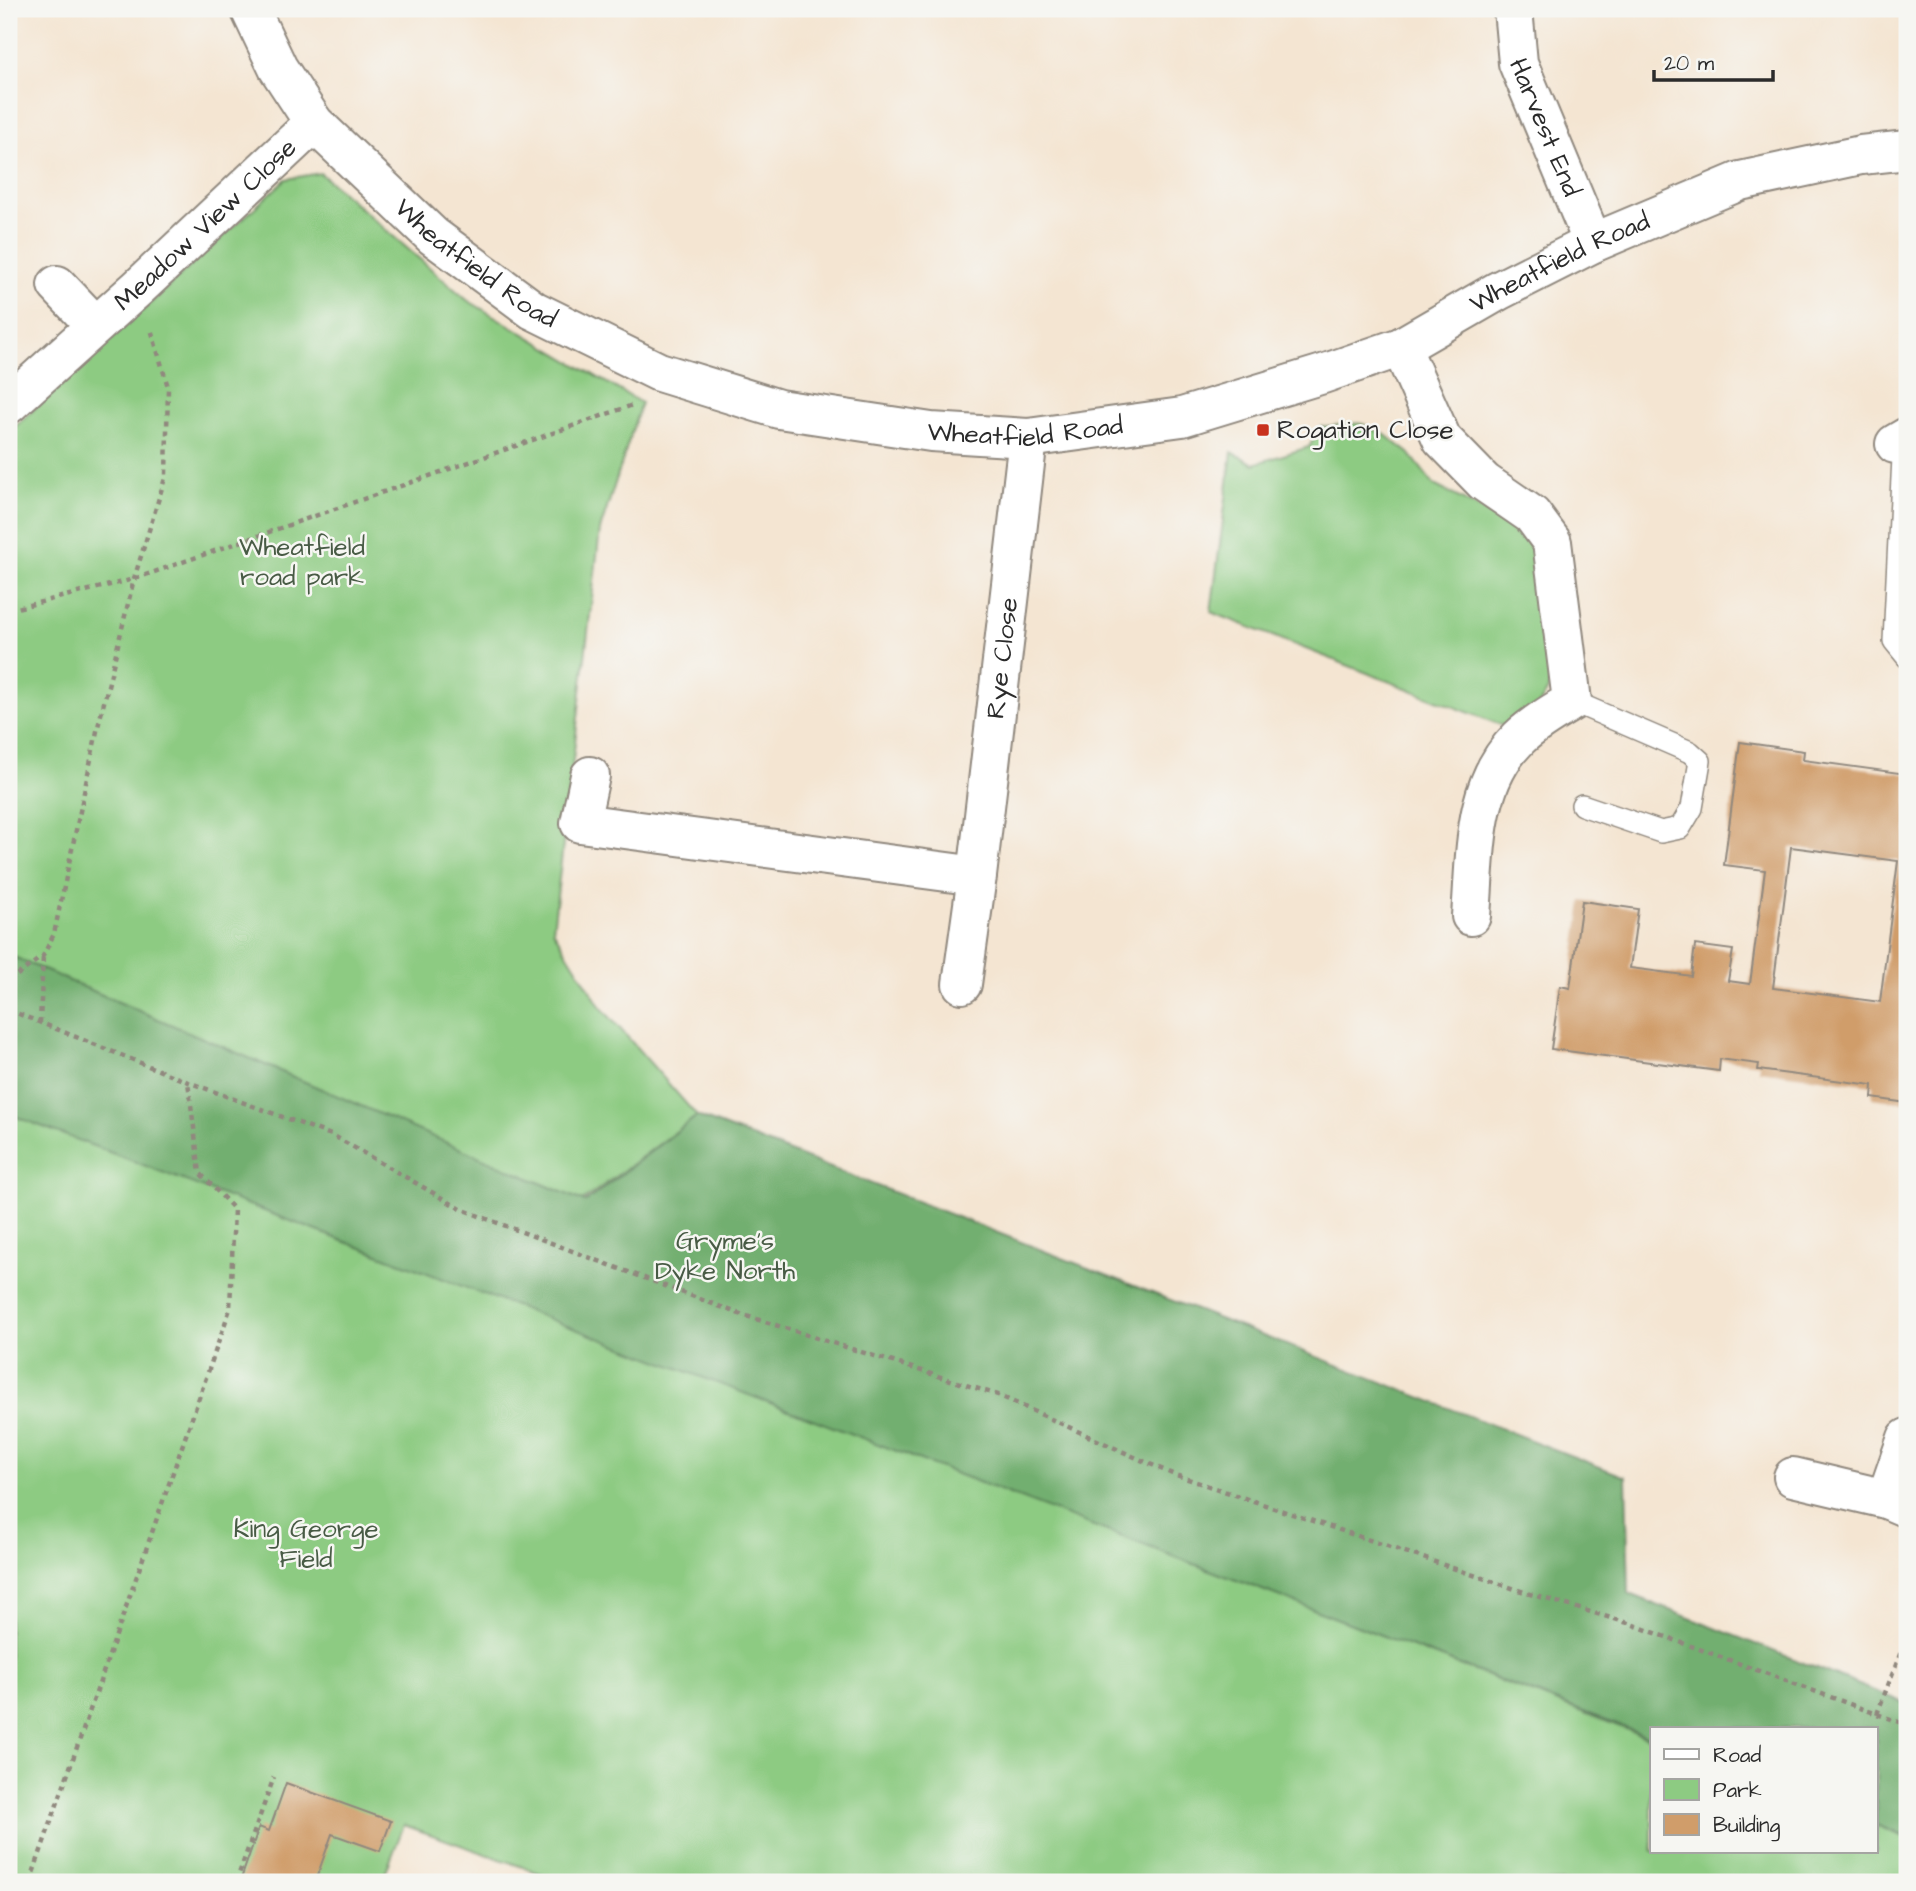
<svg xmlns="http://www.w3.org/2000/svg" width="1916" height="1891" viewBox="0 0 1916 1891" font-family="'Architects Daughter',sans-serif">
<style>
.green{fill:#8dcb82;stroke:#5c7b56;stroke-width:2}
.forest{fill:#72af70;stroke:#4e6d4e;stroke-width:2}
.building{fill:#d09d6a;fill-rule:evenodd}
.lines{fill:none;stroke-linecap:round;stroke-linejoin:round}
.lane-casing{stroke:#90887e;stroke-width:24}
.street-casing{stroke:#90887e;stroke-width:42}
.path{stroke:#90887e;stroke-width:4.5;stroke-dasharray:5 5;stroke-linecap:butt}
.lane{stroke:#fff;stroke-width:21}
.street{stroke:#fff;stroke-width:38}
.poi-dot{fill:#c8321e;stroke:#f6f6f2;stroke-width:2.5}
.labels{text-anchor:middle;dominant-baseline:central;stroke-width:5;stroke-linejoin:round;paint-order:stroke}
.street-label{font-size:26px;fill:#2b2b2b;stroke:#f6f6f2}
.poi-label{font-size:26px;fill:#2b2b2b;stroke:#f6f6f2;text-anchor:start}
.park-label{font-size:26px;fill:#485b45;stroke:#f6f6f2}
</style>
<rect width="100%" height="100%" fill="#f6f6f2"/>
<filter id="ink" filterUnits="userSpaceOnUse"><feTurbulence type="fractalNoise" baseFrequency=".0143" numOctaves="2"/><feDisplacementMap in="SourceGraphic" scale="14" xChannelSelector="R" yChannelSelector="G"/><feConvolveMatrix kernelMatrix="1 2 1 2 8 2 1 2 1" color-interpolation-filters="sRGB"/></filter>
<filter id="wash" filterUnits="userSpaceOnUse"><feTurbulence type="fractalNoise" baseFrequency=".00686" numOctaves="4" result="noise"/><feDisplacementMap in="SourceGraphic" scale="28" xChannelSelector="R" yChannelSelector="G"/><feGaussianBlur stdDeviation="1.57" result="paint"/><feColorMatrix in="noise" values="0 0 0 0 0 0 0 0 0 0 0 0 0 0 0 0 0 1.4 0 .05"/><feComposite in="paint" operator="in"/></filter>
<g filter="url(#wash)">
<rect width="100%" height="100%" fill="#f4e5d2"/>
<path class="green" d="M320,173L467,300L641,403L600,530L553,930L600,1006L697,1116L581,1202L9,1033V432L286,179Z
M1360,423L1384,434L1409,453L1434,485L1514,526L1530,543L1542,568L1551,668L1548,690L1539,705L1525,717L1503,726L1211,612L1232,452L1254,464L1309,447L1320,427Z
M9,1110L1652,1739V1851H1876V1825L1907,1838V1882H565L404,1825L382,1882H9Z"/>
<path class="forest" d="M9,955L585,1202L697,1116L1626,1477L1629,1594L1907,1704V1837L1876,1825V1728H1652V1738L9,1114Z"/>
<g id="blocks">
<path class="building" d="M1740,742L1804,751L1803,760L1907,774V1103L1872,1098L1873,1085L1758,1070L1759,1064L1720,1059L1719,1071L1551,1049L1560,986L1570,988L1582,901L1638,909L1630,968L1691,976L1695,945L1733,950L1728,981L1750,984L1765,870L1724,865ZM1791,847L1898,861L1880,1002L1773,988Z
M286,1783L391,1821L380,1851L332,1834L315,1882H240L259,1827L269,1831Z"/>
</g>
</g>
<g filter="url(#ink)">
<use href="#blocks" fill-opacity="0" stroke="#90887e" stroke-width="2"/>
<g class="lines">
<g class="lane-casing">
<path id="lane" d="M1895,444L1903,457L1894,641L1907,657
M1572,701L1690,752L1700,761L1692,808L1680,828L1661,832L1582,805"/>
</g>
<g class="street-casing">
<g id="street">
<path id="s1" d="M250,9L278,68L314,123L433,236L533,310L659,372L779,409L931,432L1028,438L1182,417L1323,374L1401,347L1498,291L1593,243L1740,181L1861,155L1907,150"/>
<path id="s2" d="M1513,9L1518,63L1593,243"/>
<path d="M57,285L95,325"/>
<path d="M1401,347L1442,439L1484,482L1532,515L1552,542L1572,701C1555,712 1534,723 1519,738C1472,784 1476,854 1471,916"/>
<path id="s3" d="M9,404L139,287L314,123"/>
<path d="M1895,444L1907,437"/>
<path id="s4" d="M590,776L580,823L977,876L1028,438"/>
<path d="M962,984L977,876"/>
<path d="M1793,1477L1886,1499L1907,1508"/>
<path d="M1886,1499L1907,1438"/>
</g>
</g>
<path class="path" d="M9,610L134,579L633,405
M9,981L43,956L54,934L97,731L134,579L166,475L168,387L151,329
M9,1010L188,1082L334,1136L461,1209L737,1313L998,1395L1170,1473L1533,1595L1628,1623L1907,1725
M40,1023L43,956
M1877,1714L1907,1636
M30,1882L230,1309L234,1209L200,1173L188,1082
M236,1882L274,1777"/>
<use href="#lane" class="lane"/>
<use href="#street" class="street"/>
</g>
</g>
<rect class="poi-dot" x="1256" y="423" width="14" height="14" rx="3.5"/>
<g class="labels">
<g class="street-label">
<text stroke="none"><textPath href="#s2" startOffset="124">Harvest End</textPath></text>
<text stroke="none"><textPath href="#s3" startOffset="266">Meadow View Close</textPath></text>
<text stroke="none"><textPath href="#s1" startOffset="346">Wheatfield Road</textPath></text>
<text stroke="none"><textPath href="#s1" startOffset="1502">Wheatfield Road</textPath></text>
<text stroke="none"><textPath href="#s1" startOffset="934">Wheatfield Road</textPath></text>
<text stroke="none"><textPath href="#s4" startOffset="668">Rye Close</textPath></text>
</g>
<g class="poi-label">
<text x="1277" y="430">Rogation Close</text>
</g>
<g class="park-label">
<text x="302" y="547">Wheatfield<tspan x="302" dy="30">road park</tspan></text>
<text x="725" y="1241">Gryme's<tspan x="725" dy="30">Dyke North</tspan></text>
<text x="306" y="1529">King George<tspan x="306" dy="30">Field</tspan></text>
</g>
</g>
<rect width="1916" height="1891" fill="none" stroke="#f6f6f2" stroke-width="35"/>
<rect x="1650" y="1727" width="228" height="126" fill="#f6f6f2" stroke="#a5a5a2" stroke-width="2"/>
<rect x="1664" y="1749" width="35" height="10" fill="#ffffff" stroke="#a5a5a2" stroke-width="2"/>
<text x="1713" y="1762" font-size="21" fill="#2b2b2b">Road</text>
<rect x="1664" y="1779" width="35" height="21" fill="#8dcb82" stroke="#a5a5a2" stroke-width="2"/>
<text x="1713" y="1797" font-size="21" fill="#2b2b2b">Park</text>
<rect x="1664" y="1814" width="35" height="21" fill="#d09d6a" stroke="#a5a5a2" stroke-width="2"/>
<text x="1713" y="1832" font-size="21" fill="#2b2b2b">Building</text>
<path d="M1654 70v10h119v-10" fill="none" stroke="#2b2b2b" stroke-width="3.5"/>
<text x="1664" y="70" font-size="21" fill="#2b2b2b" stroke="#f6f6f2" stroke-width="5" paint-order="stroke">20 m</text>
</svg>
